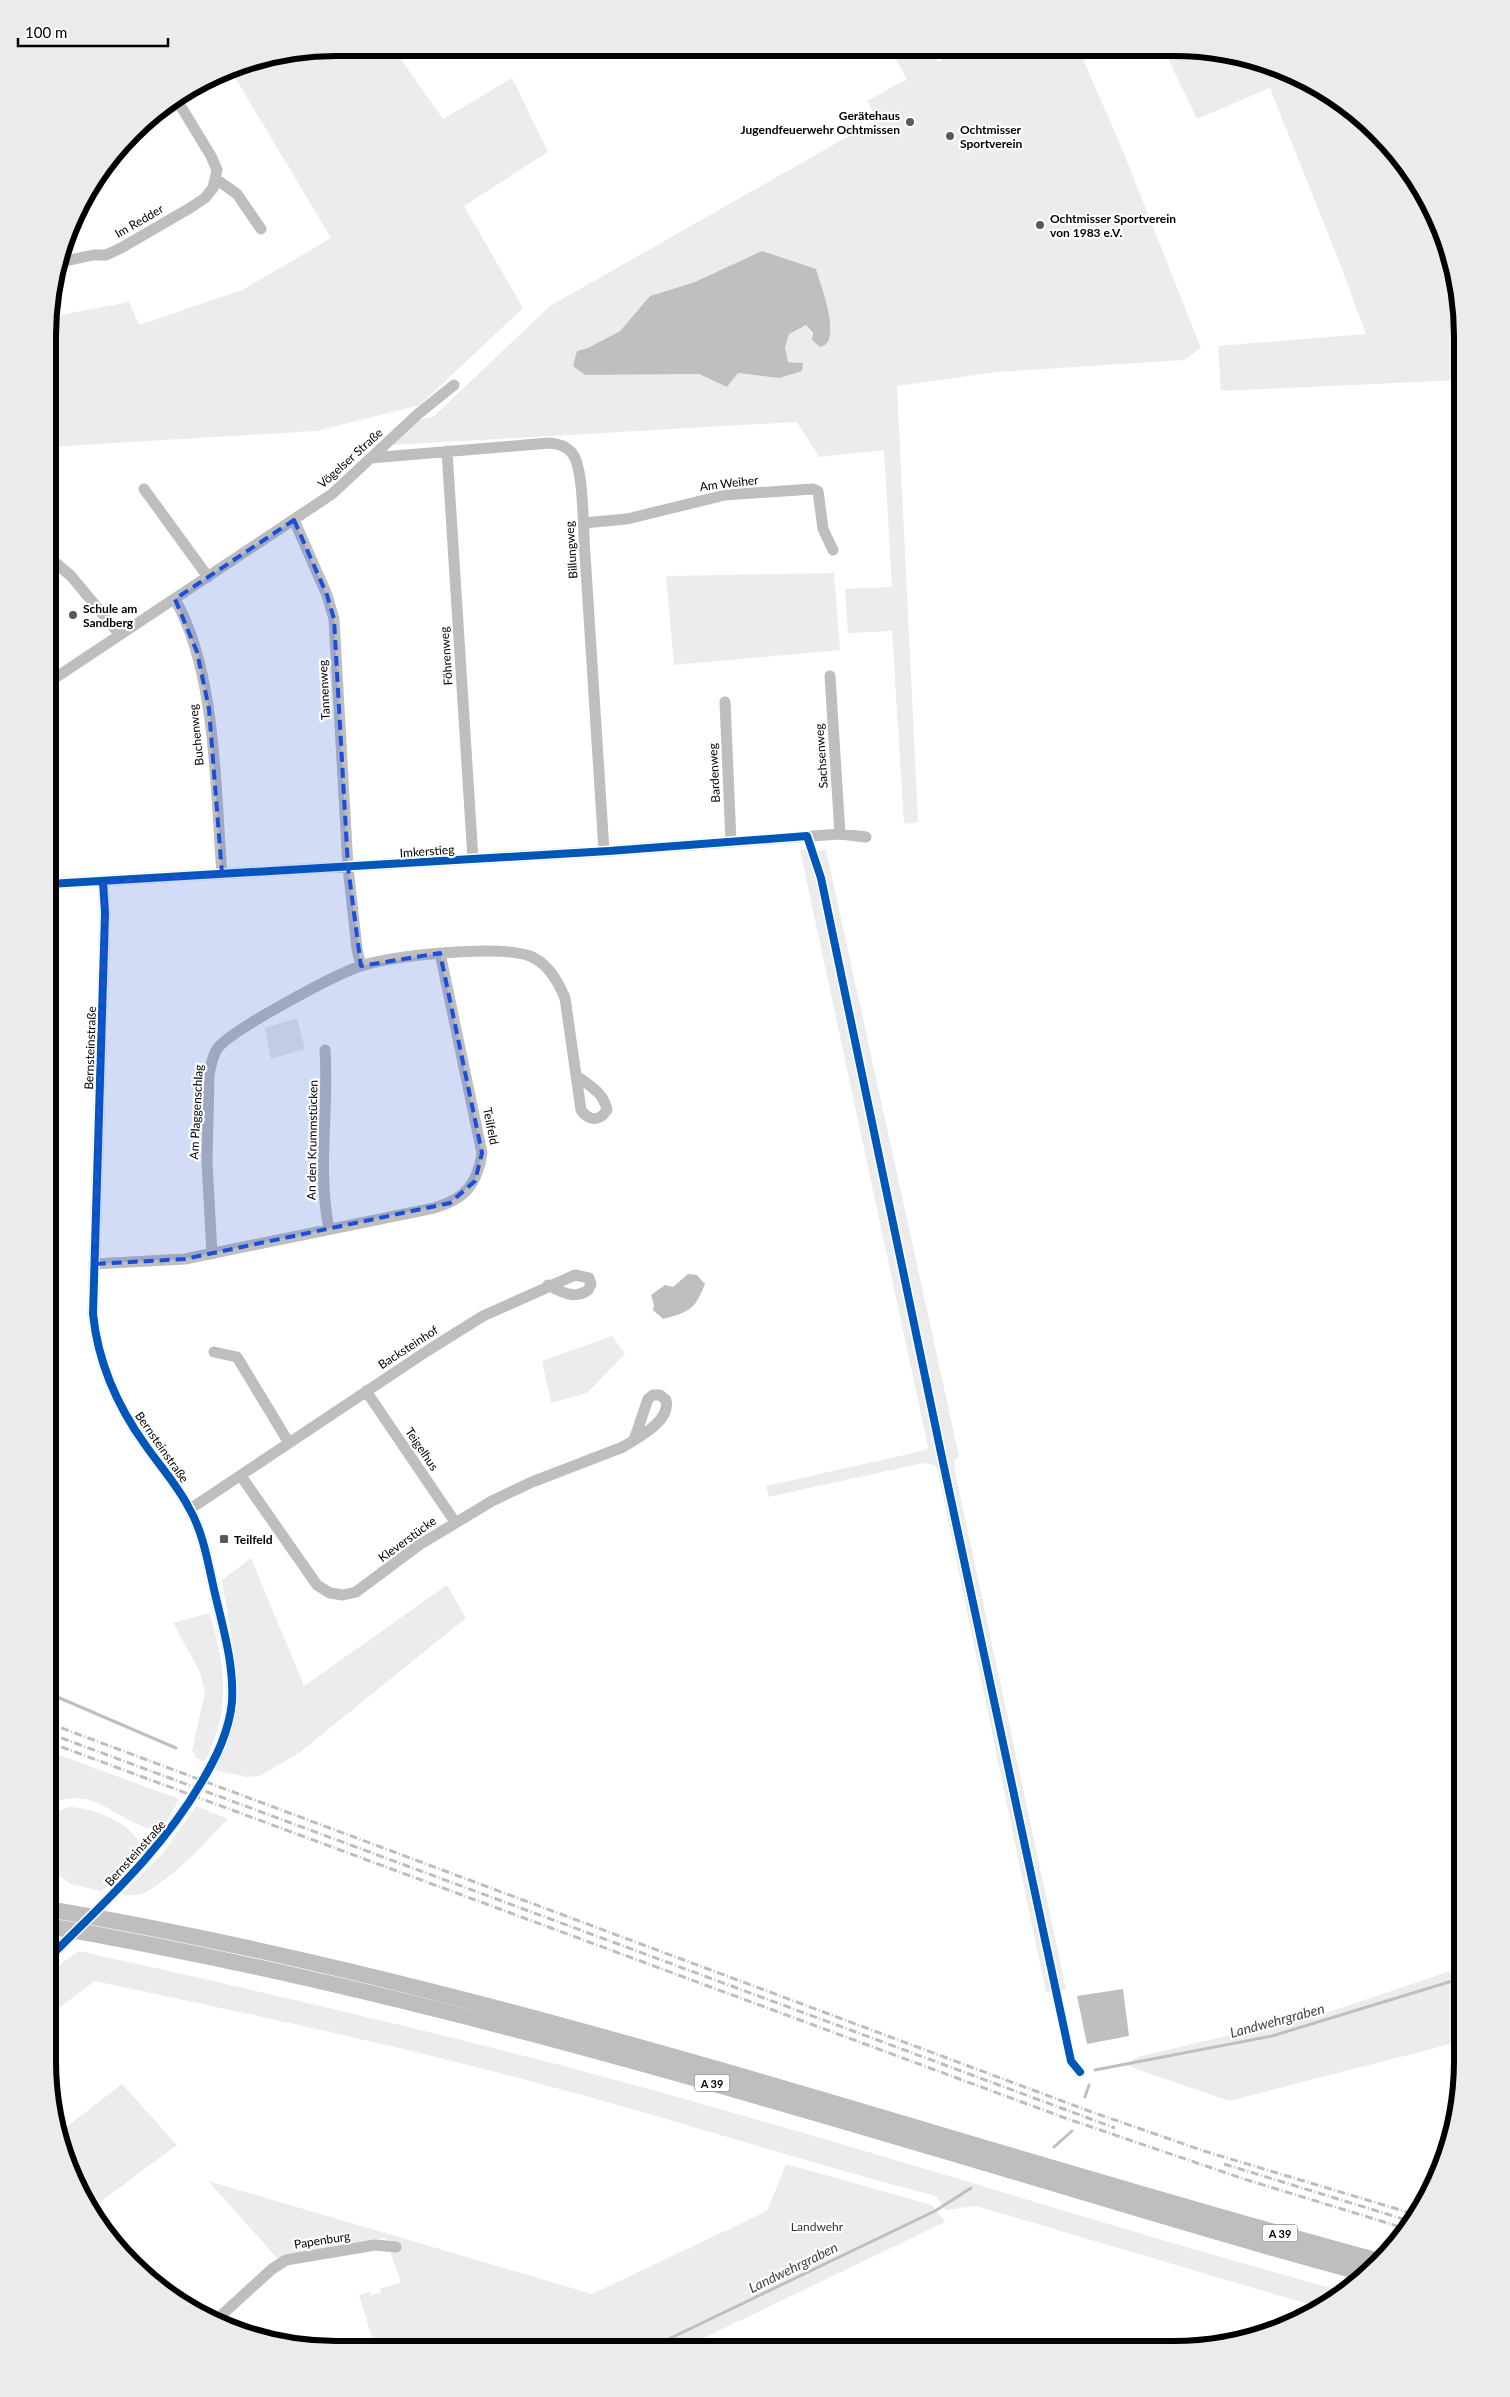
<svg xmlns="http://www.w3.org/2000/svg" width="1510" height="2397" viewBox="0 0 1510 2397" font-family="Lato,sans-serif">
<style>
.green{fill:#ececec;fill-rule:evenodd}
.water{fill:#bfbfbf}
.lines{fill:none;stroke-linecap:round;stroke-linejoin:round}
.stream{stroke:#bfbfbf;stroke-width:3}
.minor{stroke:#bebebe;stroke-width:11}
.highway{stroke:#bebebe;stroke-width:16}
.rail{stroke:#bebebe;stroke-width:3;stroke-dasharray:8 2.5 1 2.5;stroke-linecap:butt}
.cycleway-casing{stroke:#fff;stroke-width:11}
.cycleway{stroke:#0057b8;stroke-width:8}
.marked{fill:#1d4ed8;fill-opacity:0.2;stroke:#1d4ed8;stroke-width:4;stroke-dasharray:10 6;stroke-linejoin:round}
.poi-dot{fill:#595959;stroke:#fff;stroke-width:2}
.labels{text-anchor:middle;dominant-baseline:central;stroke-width:4.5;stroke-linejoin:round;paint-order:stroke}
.shield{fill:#fff;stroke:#4c4c4c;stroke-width:1}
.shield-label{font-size:11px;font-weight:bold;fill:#000}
.poi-label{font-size:12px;font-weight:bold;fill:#000;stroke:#fff;text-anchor:start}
.street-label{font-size:12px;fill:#000;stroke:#fff}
.park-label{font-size:12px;fill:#333;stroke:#fff}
.water-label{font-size:14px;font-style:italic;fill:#444;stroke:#fff}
.rim{fill:none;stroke:#000;stroke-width:6}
</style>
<rect width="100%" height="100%" fill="#fff"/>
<path class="green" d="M336,48H393L443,119L512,78L548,152L464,206L523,308L420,405L316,431L50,447V317L129,302L139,325L242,290L331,238L231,71L236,67Z
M890,49H930L938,62L961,49L1079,50L1123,151L1201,348L1184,360L997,372L897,386L918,822L904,824L892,631L848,633L845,589L892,587L884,450L819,457L797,422L374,446L418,420L433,417L550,306L877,120L867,101L907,79ZM695,282L832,327L827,343L820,347L806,325L789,334L785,347L788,362L803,363L779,378L738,373L727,387L699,374L585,375L577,351L588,348L620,331L650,296Z
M1164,50H1212L1285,70L1349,107L1403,160L1440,225L1462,336V380L1221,391L1218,346L1366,334L1337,256L1270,88L1197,119Z
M834,573L840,650L674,665L666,576Z
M800,850H826L959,1456L954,1461V1467L1066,1989L1046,1993L938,1471L935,1465L923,1463L769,1497L766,1486L926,1450L928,1447Z
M297,1018L305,1049L271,1059L265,1028Z
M612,1336L625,1354L587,1393L551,1403L542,1361Z
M251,1558L304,1686L447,1585L466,1618L299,1753L260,1776L247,1777L214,1770C253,1702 232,1651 222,1580Z
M209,1613C226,1664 231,1712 205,1761L196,1758L192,1751L205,1692L200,1672L173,1623Z
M48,1751L179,1799C174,1808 168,1823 159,1828C145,1835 107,1804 89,1800C75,1797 62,1799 48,1804Z
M196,1806L228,1819C203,1844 176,1876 144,1893C137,1896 129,1895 122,1894L163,1853Z
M70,1807C97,1809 130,1822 143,1848L138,1856L102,1891L70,1884L48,1866V1814Z
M79,1951C287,1997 494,2045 699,2103C914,2163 1127,2233 1343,2291L1318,2307L976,2206L946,2210L936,2196C804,2162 674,2119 541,2084C394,2044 244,2013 95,1981L48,2016V1977L62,1963Z
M1462,1967V2041L1229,2101L1125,2065L1137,2057L1332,2011Z
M122,2084L177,2145L91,2209L70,2172L61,2131Z
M786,2164L932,2205L945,2222L683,2348L375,2347L359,2295L370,2292L371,2295L381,2293L380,2289L401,2282L385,2238L277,2258L208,2181L592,2294L767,2211Z"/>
<path class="water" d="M762,251L816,269C820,284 844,343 820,347L812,340L813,333L806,325L789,334L785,347L788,362L803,363L802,371L779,378L738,373L727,387L699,374L585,375L573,366L577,351L588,348L620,331L650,296L695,282Z
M688,1274L697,1275L705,1284C695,1310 689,1312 663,1319L653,1310L654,1305L651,1295L665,1285L673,1287Z
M1123,1989L1129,2036L1087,2044L1077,1996Z"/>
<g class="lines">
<path class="stream" d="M48,1693L176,1748
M1095,2070L1272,2036L1462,1978
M1085,2097L1089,2085
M1054,2147L1072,2131
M650,2348L935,2211L971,2188"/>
<path class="minor" d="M139,127L179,103
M216,179L237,194L261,229
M61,262L93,255H106L121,248L190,208L205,198L213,188L217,170L211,156L177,100
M447,451L473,859
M371,458L549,443C559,444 568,446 574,456C584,474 583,532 585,554C591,653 598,752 604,851
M144,489L208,577
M294,520L327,595L334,619L348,867L357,949L361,966
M583,523L627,519L725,495L813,489L818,491L823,529L833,550
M50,558L71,576L120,635
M175,599C217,674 215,789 222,874
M830,676L840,834
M49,682L332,494L418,414L454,385
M725,702L731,842
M49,800L53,806
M49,884L609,851L840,834L866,837
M325,1050C329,1110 317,1171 329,1229
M212,1254L207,1162L209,1074C211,1066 212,1057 217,1049C229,1031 336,974 361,966C392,955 500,945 530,956C548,963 558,981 565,998L581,1110C589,1121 599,1122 607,1110C604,1093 590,1086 577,1076
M94,1264L185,1259L434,1208C465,1199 477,1185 482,1153L440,953
M214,1352L237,1357L289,1443
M366,1391L455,1522
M241,1476L317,1585L330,1593L343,1595L356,1592L419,1545L492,1501L532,1482L623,1447C639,1437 671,1421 666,1400L660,1395H653L648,1399L634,1440
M190,1509L427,1351L483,1316L575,1275L589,1278L591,1284L588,1290C574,1300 562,1292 548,1285
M48,1959C104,1902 160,1853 201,1783C216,1758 229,1732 232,1702C234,1668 225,1635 217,1602C209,1571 205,1535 189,1508C178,1486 160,1466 146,1446C117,1406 98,1363 93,1314L105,913L103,882
M215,2321L272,2269L286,2260L375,2245L396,2247"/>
<path class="highway" d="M48,1909C502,1986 936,2142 1379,2261
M48,1926C368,1981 681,2073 992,2165C1117,2202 1241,2241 1367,2274"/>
<path class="rail" d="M48,1723L1089,2111L1204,2151L1417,2215
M48,1733L1115,2128
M48,1742L1065,2118L1244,2179L1407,2229
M1224,2164L1413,2222"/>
<g class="cycleway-casing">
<path id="cycleway" d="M49,884L609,851L807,836L821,878L941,1453L1071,2061L1080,2072
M48,1959C104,1902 160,1853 201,1783C216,1758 229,1732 232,1702C234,1668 225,1635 217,1602C209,1571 205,1535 189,1508C178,1486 160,1466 146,1446C117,1406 98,1363 93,1314L105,913L103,882"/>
</g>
<use href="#cycleway" class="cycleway"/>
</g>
<path class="marked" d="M294,520L327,595L334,619L348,867L361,966L440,953L482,1153L475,1181L450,1203L185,1259L94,1264L105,913L103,882L222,874L209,709L197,652L175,599Z"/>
<g class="poi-dot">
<circle cx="910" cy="122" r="5"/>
<circle cx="950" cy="136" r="5"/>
<circle cx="1040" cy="225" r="5"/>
<circle cx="73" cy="615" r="5"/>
<rect x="219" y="1534" width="10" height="10" rx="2.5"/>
</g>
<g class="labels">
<g class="shield">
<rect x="694.5" y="2074.5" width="35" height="17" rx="4"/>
<rect x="1262.5" y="2224.5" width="35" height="17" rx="4"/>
</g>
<g class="shield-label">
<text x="712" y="2083">A 39</text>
<text x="1280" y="2233">A 39</text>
</g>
<g class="poi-label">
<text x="900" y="115" text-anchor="end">Gerätehaus<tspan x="900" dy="14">Jugendfeuerwehr Ochtmissen</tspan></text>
<text x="960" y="129">Ochtmisser<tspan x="960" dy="14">Sportverein</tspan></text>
<text x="1050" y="218">Ochtmisser Sportverein<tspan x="1050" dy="14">von 1983 e.V.</tspan></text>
<text x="83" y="608">Schule am<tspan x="83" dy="14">Sandberg</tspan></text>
<text x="234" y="1539">Teilfeld</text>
</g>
<g class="street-label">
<text transform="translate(139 221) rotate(-30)">Im Redder</text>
<text transform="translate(350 458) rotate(-42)">Vögelser Straße</text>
<text transform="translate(729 483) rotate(-7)">Am Weiher</text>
<text transform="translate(571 550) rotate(-94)">Billungweg</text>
<text transform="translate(446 656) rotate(-94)">Föhrenweg</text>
<text transform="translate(324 690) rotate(-93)">Tannenweg</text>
<text transform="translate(196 735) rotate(-96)">Buchenweg</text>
<text transform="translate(821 756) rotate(-94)">Sachsenweg</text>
<text transform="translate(714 773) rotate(-93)">Bardenweg</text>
<text transform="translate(427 851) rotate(-4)">Imkerstieg</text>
<text transform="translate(90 1048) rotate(-88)">Bernsteinstraße</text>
<text transform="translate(196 1112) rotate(-87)">Am Plaggenschlag</text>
<text transform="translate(491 1126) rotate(79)">Teilfeld</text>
<text transform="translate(312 1140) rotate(-89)">An den Krummstücken</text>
<text transform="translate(408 1347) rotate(-33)">Backsteinhof</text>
<text transform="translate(162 1447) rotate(55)">Bernsteinstraße</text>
<text transform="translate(422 1449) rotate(56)">Teigelhus</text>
<text transform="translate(407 1539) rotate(-36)">Kleverstücke</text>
<text transform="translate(135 1853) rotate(-48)">Bernsteinstraße</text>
<text transform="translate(322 2240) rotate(-9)">Papenburg</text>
</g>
<g class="park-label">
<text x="817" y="2226">Landwehr</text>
</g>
<g class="water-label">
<text transform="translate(1277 2020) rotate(-15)">Landwehrgraben</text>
<text transform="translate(793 2267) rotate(-26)">Landwehrgraben</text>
</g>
</g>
<path d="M0 0H1510V2397H0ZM336 56H1174A280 280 0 0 1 1454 336V2061A280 280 0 0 1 1174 2341H336A280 280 0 0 1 56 2061V336A280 280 0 0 1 336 56Z" fill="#ebebeb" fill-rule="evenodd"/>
<path class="rim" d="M336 56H1174A280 280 0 0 1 1454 336V2061A280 280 0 0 1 1174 2341H336A280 280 0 0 1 56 2061V336A280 280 0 0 1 336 56Z"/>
<path d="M18 38v8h150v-8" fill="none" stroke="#000000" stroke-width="2.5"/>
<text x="25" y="38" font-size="15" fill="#000000" stroke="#ffffff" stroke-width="4" paint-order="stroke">100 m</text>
</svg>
